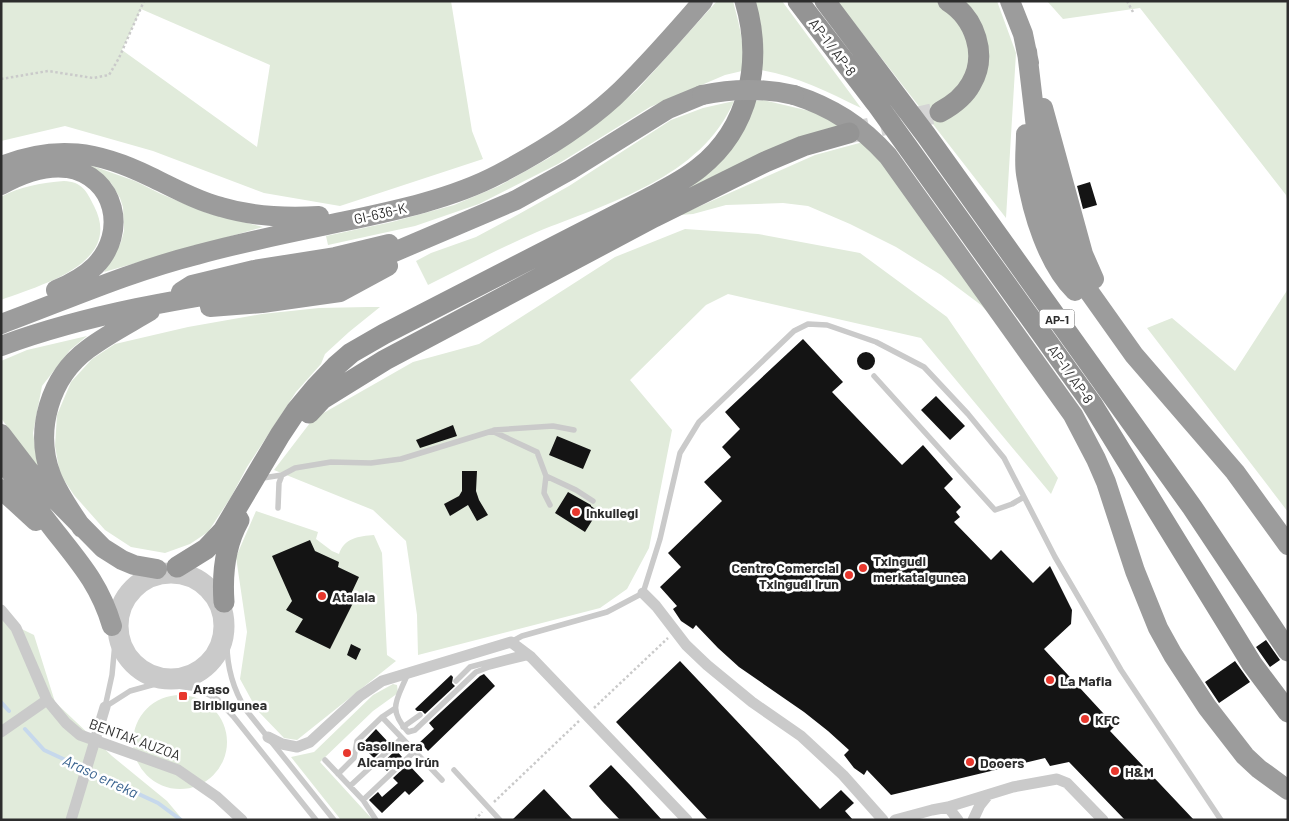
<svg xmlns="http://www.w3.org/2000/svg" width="1289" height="821" viewBox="0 0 1289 821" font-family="Barlow,sans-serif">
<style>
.green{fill:#e1ebdb;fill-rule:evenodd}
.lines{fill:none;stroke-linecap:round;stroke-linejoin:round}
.stream{stroke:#c6d8ec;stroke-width:4}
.building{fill:#141414}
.motorway-tunnel{stroke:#d5d5d5;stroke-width:21;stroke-dasharray:21 11;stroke-linecap:butt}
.path{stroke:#cacaca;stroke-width:2.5;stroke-dasharray:2.5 2.5;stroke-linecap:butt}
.service{stroke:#cacaca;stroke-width:5.5}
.minor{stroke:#cacaca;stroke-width:11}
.trunk{stroke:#9c9c9c;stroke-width:20}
.motorway{stroke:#949494;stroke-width:21}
.minor-bridge{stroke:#cacaca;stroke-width:11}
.trunk-bridge{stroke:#9c9c9c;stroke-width:20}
.poi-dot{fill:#e7372d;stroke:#fff;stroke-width:2}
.labels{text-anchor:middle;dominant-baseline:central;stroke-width:5;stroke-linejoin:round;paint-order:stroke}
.shield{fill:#fff;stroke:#6c6c6c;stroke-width:1}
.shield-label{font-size:12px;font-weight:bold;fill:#2d2d2d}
.street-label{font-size:14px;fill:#2d2d2d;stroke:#fff}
.poi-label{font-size:14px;font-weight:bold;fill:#2d2d2d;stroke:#fff;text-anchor:start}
.water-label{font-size:15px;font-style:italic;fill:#3b6490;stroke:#fff}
</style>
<rect width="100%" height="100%" fill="#fff"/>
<path class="green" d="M1,1H451L472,131L483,159L340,206L264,193L153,151L65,126L1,141ZM141,9L270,65L257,147L122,50Z
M717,1H733C739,24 746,48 742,71L725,75L650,107L558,164L479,204L415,226L328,245L326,236L392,222L454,205L499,186L549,158L589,129L637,90Z
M753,1H782L861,108C828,92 797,76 761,70Z
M837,1H997L1016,53L1006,218Z
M1047,1H1288V204L1286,195L1140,8L1063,19Z
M763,100L814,112L844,127L688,190L755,101Z
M734,101C701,178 608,203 537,232C500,248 464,267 428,285L416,261L431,253L476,237L519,214L569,186L671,120L703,108Z
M863,142L873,149L1008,334L981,305L941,275L896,247L850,224L808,206L783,203L726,205L693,214L680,215L815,155Z
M87,164L135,181L161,194L207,213L263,227L104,272L121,242L124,231L123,207L120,198L111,183Z
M64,181C82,182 86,190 94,206C124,264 40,285 1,300V197C20,186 42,183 64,181Z
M685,229L758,234L860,253L947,317L1058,478L1051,494L921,338L728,294L706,305L630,380L672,430L649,548L627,589L600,608L418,655L417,615L406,541L373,510L274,470L313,419L413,362L479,344L615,257Z
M1288,289V512L1147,328L1172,318L1235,371Z
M368,307H380L349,332L325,354L321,364L296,392L247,467L231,497L208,532L190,544L165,553L131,547L105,530L74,495L60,474L55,446L57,415L71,382L92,359L115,344L188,327L262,314L319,308Z
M87,336L70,350L42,386L33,433L39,472L1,418V361L27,350Z
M256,511L318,532L316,539L332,551L339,554C344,538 359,536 374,535L382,553L387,655L396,661L297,740L284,738L257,710L240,679L247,632L236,557Z
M1,619L34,635L55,702L112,756L167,801L183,820H1Z
M393,684L397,685L398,693L373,711L320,762L373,820H341L291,757L314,752L373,695Z
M133 742a47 47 0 1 1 94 0a47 47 0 1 1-94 0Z"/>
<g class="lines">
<path class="stream" d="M1,702L9,711
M25,729L44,750L158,803L181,820"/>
</g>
<path class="building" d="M1090,182L1097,205L1083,209L1077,186Z
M803,339L843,382L832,392L902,465L923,445L953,479L944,488L961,507L956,512L960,517L954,522L991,560L1001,550L1033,583L1050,566L1072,610L1071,624L1044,649L1115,726L1110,731L1194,820H1125L1069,762L1050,766L1045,758L891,795L867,770L864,775L854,768L844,755L849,750L828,731L804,712L739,667L718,648L696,625L693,629L681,621L673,609L677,606L660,587L681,567L668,553L722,501L704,482L731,457L722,447L740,429L725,412Z
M857 361a9 9 0 1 1 18 0a9 9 0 1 1-18 0Z
M936,396L965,426L950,440L921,410Z
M453,425L457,436L420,448L416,440Z
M557,436L591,450L583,469L549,455Z
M462,471H477L476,491L479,500L488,515L477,521L468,505L450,516L444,504L459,496L462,491Z
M568,492L591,505V506L598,511L585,532L555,513Z
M310,540L315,551L339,562L338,567L359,577L351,594L356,597L330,649L295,632L303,619L286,610L292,601L272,556Z
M1266,640L1280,660L1270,667L1256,647Z
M351,644L361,649L356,660L347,655Z
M680,661L820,809L841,790L854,803L845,811L853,820H708L616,722Z
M1235,661L1250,682L1219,703L1205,682Z
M484,674L495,686L428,751L420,742L434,729L429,723L480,676Z
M451,675L453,677L452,683L455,686L425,714L422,711H417L415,709Z
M376,729L389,743L374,758L361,745Z
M396,750L402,757L387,771L380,765Z
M408,764L424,781L409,795L405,791L382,813L369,800L378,792L382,797L398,783L393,778Z
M611,765L631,786L662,820H620L602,801L589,786Z
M544,789L573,820H512Z"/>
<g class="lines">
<path class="motorway-tunnel" d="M849,133L940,112"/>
<path class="path" d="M1127,1L1133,12
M1,79L48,71L93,78L109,75L119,58L144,1
M594,708L668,638
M494,802L579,721
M475,820L482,812"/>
<path class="service" d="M874,376L995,510L1012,504L1024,497
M494,430L553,426L574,430
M546,476L576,490L593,501
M263,478L282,475L295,468L331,462L371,463L401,459L492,431L537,452L546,476L544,493L550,505
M278,508L279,483L282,475
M511,642L522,636L607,612L643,593L660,539L680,453L699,422L794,331L808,324L827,325L876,342L924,367L968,414L1004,458L1055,557L1121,670L1221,820
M227,644C227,668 233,689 246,710L334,820
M408,673C398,699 386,708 408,732L415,730L476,672L489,667L529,657
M456,681L470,667L523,653
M171,685L198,689L217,699L233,716L316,820
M105,707L112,675L115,643
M105,707L130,691L159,683
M382,717L442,780
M403,727L420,715
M325,760L363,800L376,820
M454,770L500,820
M338,774L354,758L357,741L382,717L394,709
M350,786L402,738
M363,800L415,751"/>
<path class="minor" d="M113 626a58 58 0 1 1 116 0a58 58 0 1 1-116 0Z
M123 626a48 48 0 1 1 96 0a48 48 0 1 1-96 0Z
M643,593L656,606L686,645L707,665L752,702L801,736L843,775L883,820
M1,610L16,628L47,700L66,723L80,735L178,770L217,797L242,820
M1,732L47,700
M268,737L282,744L297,747L310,742L360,696L382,681L511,642L531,657L687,820
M948,807L1013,787L1057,779L1067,783L1103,820
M895,820L932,810L948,807L958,820
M973,820L980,805L988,795"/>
<path class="trunk" d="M1010,1L1023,34L1029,63
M1027,51L1041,170L1065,249L1080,279L1134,355L1235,472L1288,545
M794,95C832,107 861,126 888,156L1073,415L1096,459L1106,482L1135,571L1158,628L1173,655L1207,707L1245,756L1259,769L1288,790
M1043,108L1083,254L1094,279
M1026,134C1026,147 1024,161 1026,174C1032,212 1047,263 1075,291
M1,166C57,144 98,151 151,177C174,188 197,201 221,207C254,217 286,218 319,216
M1,185C21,174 43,165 67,168C116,176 128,233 95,266C84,277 70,284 56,290
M181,292L192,285L254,270L335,257L389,244
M210,307L262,303L340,292L388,266
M1,324C66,300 129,272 196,255C239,243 283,234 327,225C383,213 448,201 499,174C539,153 580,128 614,97C646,67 674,34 703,1
M1,346C109,306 224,293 338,274L366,264L516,200L570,170L668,109L702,95
M1,434L37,481L103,548L122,560L134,565L157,569
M1,458C18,483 36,507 54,530C80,563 100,585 112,626
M1,489L36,521
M82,528C71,511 58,494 51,475C34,430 50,377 88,349C108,334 130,323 150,311"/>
<path class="motorway" d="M798,1L876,103L1092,404L1252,664L1288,712
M825,1L926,135L1192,507L1288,651
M940,112C953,105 964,97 971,84C988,55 975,18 948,1
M309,413L322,399L385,360L654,217L765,162L803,146L849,133
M177,567L206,549L223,531L280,435L296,411L316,387L336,366L351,353L384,334L647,199C664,190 683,181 699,168C750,128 763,61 745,1
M224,602C222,574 225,545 239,520"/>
<path class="minor-bridge" d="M71,820L105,707"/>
<path class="trunk-bridge" d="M702,95C734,88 763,88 794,95"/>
</g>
<g class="poi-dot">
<circle cx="576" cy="512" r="5"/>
<circle cx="863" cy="568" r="5"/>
<circle cx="849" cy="575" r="5"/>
<circle cx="322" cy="596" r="5"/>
<circle cx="1050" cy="680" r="5"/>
<rect x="178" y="691" width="10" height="10" rx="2.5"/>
<circle cx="1085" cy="719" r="5"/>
<circle cx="347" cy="753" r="5"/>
<circle cx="970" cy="762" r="5"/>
<circle cx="1115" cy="771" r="5"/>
</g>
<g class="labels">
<rect class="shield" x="1039.5" y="309.5" width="35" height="19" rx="4"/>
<g class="shield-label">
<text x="1057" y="319">AP-1</text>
</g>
<g class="street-label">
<text transform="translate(833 47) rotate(53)">AP-1 / AP-8</text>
<text transform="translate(380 213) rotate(-13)">GI-636-K</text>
<text transform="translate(1071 374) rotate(55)">AP-1 / AP-8</text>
<text transform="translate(135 739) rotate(20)">BENTAK AUZOA</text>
</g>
<g class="poi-label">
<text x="586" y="512">Inkuilegi</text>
<text x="873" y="560">Txingudi<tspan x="873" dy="16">merkatalgunea</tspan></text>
<text x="839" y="567" text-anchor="end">Centro Comercial<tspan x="839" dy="16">Txingudi Irun</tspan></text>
<text x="332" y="596">Atalaia</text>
<text x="1060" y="680">La Mafia</text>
<text x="193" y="688">Araso<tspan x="193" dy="16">Biribilgunea</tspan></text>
<text x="1095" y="719">KFC</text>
<text x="357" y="745">Gasolinera<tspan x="357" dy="16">Alcampo Irún</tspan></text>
<text x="980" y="762">Dooers</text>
<text x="1125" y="771">H&amp;M</text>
</g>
<g class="water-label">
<text transform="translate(101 776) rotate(25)">Araso erreka</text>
</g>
</g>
<rect width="1289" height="821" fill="none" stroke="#2d2d2d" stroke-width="5"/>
</svg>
